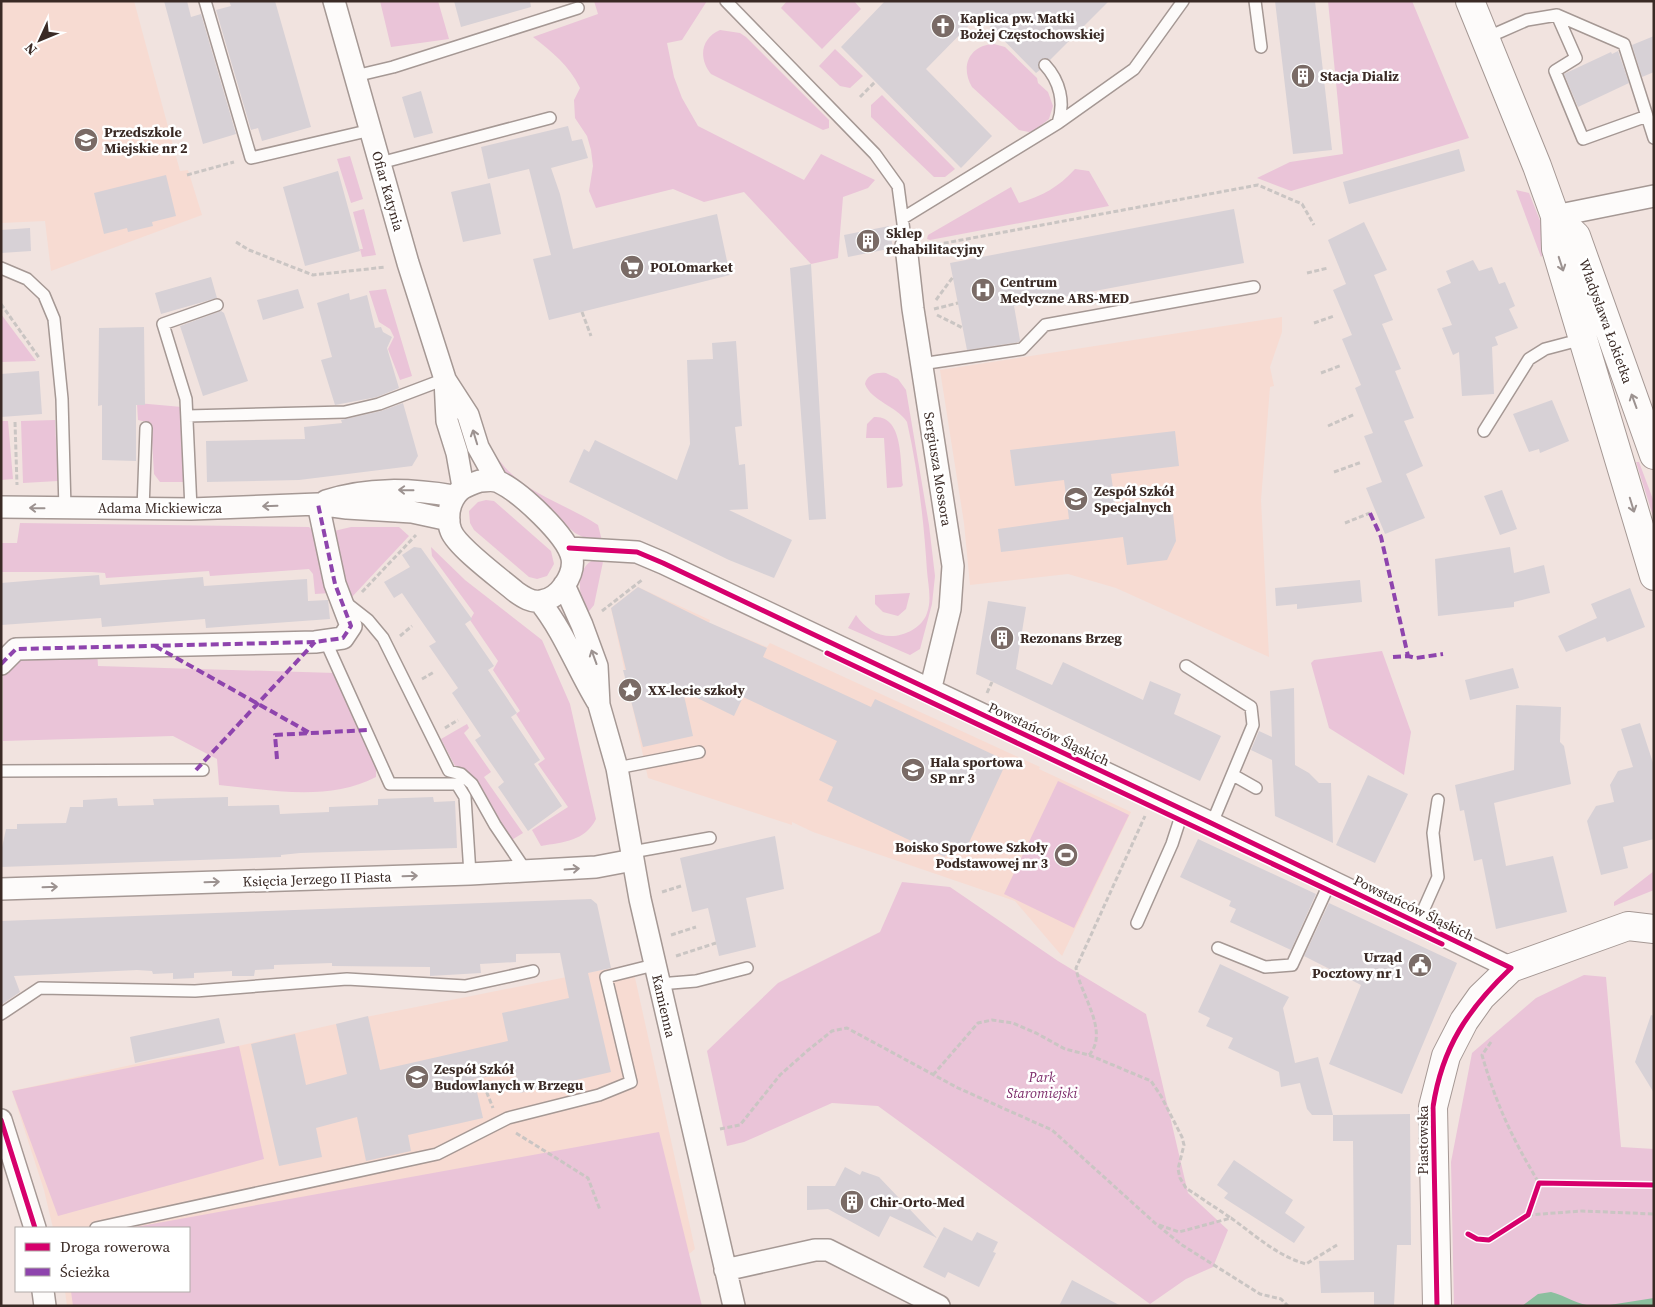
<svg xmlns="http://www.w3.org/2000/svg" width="1655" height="1307" viewBox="0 0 1655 1307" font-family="'Source Serif 4',serif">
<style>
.built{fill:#f7dbd2}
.green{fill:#eac4d8}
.water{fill:#8bbf9e}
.building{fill:#d7d1d6}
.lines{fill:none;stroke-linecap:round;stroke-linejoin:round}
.service-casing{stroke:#a59894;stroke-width:14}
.minor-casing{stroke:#a59894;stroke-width:24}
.secondary-casing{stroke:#a59894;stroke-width:30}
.path{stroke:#cac5c3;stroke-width:3;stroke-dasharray:5 2.5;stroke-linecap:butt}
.service{stroke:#fdfbfa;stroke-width:11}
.minor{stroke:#fdfbfa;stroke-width:21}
.secondary{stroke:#fdfbfa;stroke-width:28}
.quiet{stroke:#8e44ad;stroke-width:4;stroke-dasharray:8 4;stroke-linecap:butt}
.cycleway-casing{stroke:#fff;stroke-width:8}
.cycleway{stroke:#d6006c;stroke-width:5}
.oneway{stroke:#9c9290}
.labels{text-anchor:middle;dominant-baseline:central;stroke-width:5;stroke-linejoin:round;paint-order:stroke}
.poi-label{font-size:14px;font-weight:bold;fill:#3a2a25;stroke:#fff;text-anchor:start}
.street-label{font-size:14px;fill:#3a2a25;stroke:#fff}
.park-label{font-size:14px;font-style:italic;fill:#7d2d6b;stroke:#fff}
</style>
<rect width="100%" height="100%" fill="#f1e3df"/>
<path class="built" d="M1,1H134L180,171L188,170L202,215L51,271L45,221L1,223Z
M1282,317V332L1270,367L1274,386L1270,387L1261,500L1269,657L1116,588L1068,574L970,585L964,523L940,370Z
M638,587L710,620L709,623L767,647L770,643L1040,767L1039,769L1131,812L1062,956L1015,901L813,832L792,822V825L648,778L611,608Z
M632,964L695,1249L628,1306H67L65,1291H189V1228H53L44,1190L12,1091L154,1060L216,1051L371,1016Z"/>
<path class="green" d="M380,1H438L449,39L391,47Z
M594,1H707L682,40L667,43L674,77L682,98L698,126L804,180L821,154L875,180L868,188L843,197L838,258L811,264L744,192L704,202L673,189L596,208L589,191L593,166L591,150L587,136L575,118L574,100L580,88C569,65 552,52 533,37L598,14Z
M787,1H854L861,9L822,49L781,8Z
M1328,1H1412L1469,138L1291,191L1257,178L1290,162L1343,154Z
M720,30L740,33L746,37L829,120V128L823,130L711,74C698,58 701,38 720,30Z
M994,44L1005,47L1037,78L1038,83L1048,92L1053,106L1049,119L1035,130L1029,132L1019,130L972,87C960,67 969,45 994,44Z
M835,49L863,76L850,88L840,86L819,66Z
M882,95L955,169L945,177H934L871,117V105Z
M350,156L363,199L351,203L337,159Z
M1075,169L1089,171L1109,206L930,240L927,239L928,235L1011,187L1019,203C1042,196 1059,187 1075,169Z
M1516,190L1529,193L1551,248L1541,257Z
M364,209L376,255L362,257L360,249H363L353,212Z
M386,289L412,376L400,380L388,349L394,337L390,329L379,322L369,291Z
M1,314L36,361L1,362Z
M886,373L898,379L906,390L929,525L935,576L932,604L920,649L910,655L848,628L856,615C865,628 877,637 894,636C907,635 923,626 927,613C932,600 928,584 927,571C924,522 918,470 907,422C897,406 871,401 865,384C867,374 877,372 886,373Z
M137,403L182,407L186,482H160L154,474L151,423L138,420Z
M874,417C904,415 900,463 903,485L901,487L887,488L884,438H866L867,424Z
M55,420L58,481L23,483L21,421Z
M1,421H8L13,479L1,480Z
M493,451C517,492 561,501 598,525L602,541L589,540L575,533L501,469L489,452Z
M1636,462H1639L1654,502V519Z
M486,500L494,501L551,551L554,564L547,576L537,579L529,577L474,530L470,523L469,511L478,502Z
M20,523L309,527L318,535L330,593L315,594L313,574L309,569L210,576L209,571L106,578L105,573L92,572H1V543H17Z
M351,527H399L409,536L351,598L346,590L334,531Z
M431,547L465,580L542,640L570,704L596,819C585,841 564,842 541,846L532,830L568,807L538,764L545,759L516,714L520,711L493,670L498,661L470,620L474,613L432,556Z
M604,557L594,605L586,615C578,593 573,561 604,557Z
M910,593L906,609L898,616L883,612L875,604V595Z
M97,650L98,666L335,673L376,768V777C328,802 271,790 219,785L217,759L173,736L3,741V675L14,659Z
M1382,651L1411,732L1404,775L1329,728L1311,663L1314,660Z
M467,724L469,728L464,733L491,772L484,777L523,833L510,841L468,771L456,768L441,739Z
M1058,781L1129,815L1074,928L1004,894Z
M1654,871V890L1614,906V902Z
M902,882L950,887L1058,961L1146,1014L1188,1193L1228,1230L1213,1267L1186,1279L1150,1304L878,1106L832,1103L744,1142L727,1146L707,1051L778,983L880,932Z
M1584,975L1606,977L1621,1147L1654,1149V1306H1454L1451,1162L1472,1053L1536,998Z
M239,1046L264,1159L58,1216L12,1091Z
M659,1132L702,1306H73L71,1291H189V1228H130Z"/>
<path class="water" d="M1551,1292C1567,1296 1577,1305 1594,1306H1522L1538,1294Z
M1654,1298V1306H1603Z"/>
<path class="building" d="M164,1H187L191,17L201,14L236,134L203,144Z
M229,1H275L311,127L262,141L258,128L251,130L216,10L231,6Z
M454,1H530L531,7L461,27Z
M885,1H1109L1050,60L1044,58L1040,60L1038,66L1040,70L1036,73L979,15L926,69L992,136L961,168L841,47Z
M1275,1H1315L1332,150L1293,154Z
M1654,36V72L1642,77L1632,45Z
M1618,51L1629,83L1578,107L1564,74L1611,52L1612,54Z
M421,91L433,133L414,138L402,97Z
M568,126L572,141L582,139L588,158L551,168L560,194L573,249L717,214L730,275L549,320L533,259L551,255L529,169L488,179L481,147Z
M1459,149L1465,171L1349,204L1343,182Z
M338,171L360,251L305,266L283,187Z
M166,175L176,216L152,222L153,226L128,232L127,228L104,234L94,193Z
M490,183L501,234L463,242L451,192Z
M1234,209L1244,263L1014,306L1020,340L1019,342L967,350L950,263Z
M1364,222L1387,270L1374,275L1393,320L1382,324L1401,369L1395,371L1414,418L1404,421L1423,466L1406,474L1425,518L1385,534L1366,488L1382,482L1364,436L1373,433L1355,388L1361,385L1342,339L1352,335L1333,290L1346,284L1328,240Z
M889,226L893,248L848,257L844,235Z
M30,228L31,251L1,253V230Z
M1473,260L1479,271L1492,267L1499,284L1505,282L1515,306L1509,309L1518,328L1495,337L1498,345L1492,347L1494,394L1462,396L1459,352L1453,355L1442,328L1452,325L1437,289L1451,283L1446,271Z
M811,264L826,519L809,520L790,268Z
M211,277L217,298L161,314L155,293Z
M298,289L304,308L263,320L257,300Z
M349,293L350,300L367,295L375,328L381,327L383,332L392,337L387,348L399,388L377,397L335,405L321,360L332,357L317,303Z
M221,311L224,313L248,381L203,396L180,326Z
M144,327L145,405H136V461L102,460V405L98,406L99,328Z
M736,341L742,426L735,427L739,465L745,464L748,509L729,510L792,540L774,578L729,560L569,482L584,449L589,452L595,440L677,480L690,444L687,360L713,359L712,343Z
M39,371L42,414L1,417V374Z
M1552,400L1569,441L1540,453L1539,449L1529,452L1513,414Z
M403,403L418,456L412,466L299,480L207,482L206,441L305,439L304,427L342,423L341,420L381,411Z
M1175,431L1179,466L1111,474L1116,510L1172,504L1176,541L1167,560L1127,565L1123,537L1001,552L998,529L1069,519L1064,480L1015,486L1010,450Z
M1502,490L1517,529L1500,535L1484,496Z
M414,547L421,548L472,619L465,624L494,666L488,670L517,713L511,717L540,760L534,764L562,806L528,831L498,787L504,782L475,740L481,736L452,693L458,688L429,646L436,642L402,593L394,598L384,582L410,567L402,555Z
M1510,547L1514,573L1544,565L1550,593L1514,602V607L1438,616L1435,559Z
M99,575L100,585L203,577L204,586L307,579L308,601L328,600L330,619L206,628L205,619L102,627L101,618L1,625V583Z
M1360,580L1362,602L1297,609V604L1276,606L1275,588Z
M638,587L708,622L767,648L763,657L871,707L875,699L1007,761L966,849L951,842L945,857L827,801L833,787L819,780L837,741L743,697L734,716L683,691L693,736L643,747L623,670H626L611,608Z
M1630,588L1645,627L1607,642L1605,637L1566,652L1558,636L1597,618L1591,604Z
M988,601L1026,607L1016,669L1052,685L1063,662L1143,700L1150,681L1181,694L1174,714L1221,736L1200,781L976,674Z
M1513,668L1519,688L1470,700L1465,680Z
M1294,688L1295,765L1309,773L1319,783H1331L1333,843L1275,816L1272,760L1251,750L1259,731L1272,737L1270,691Z
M1516,705L1561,707L1560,742L1564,746L1571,784L1494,803L1506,866L1553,856L1567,912L1496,929L1482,859L1474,861L1464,810L1460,811L1455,785L1514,770Z
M1640,723L1654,766V839L1623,847L1628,868L1601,875L1587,821L1596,806L1614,802L1610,785L1618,771L1633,767L1621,729Z
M1368,775L1408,794L1375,863L1336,845Z
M228,797V806L279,805L280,814L329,812V807L378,805V799L433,797L434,802L455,801L457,848L300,853L281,855V857L1,867V852L6,829H17V824L66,823L70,807H83V800L117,798L118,806L154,805L153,799Z
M775,836L784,889L746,898L756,947L719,956L708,908L692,912L680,858Z
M1198,839L1316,894L1291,950L1230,922L1236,909L1229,906L1231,901L1180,877Z
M591,899L597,904L611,968L588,973L611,1072L520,1093L515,1072L474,1079L483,1118L408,1135L411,1151L366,1161L357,1117L316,1128L322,1157L279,1166L251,1044L295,1034L306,1085L347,1074L336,1024L368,1016L380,1070L508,1041L502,1013L569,998L560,953L516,954V962L480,964L481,973L430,976V967L332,966V963L274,965V969L255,970L254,976H232V971L194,973V978L173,979V973L153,974L152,971L137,970L14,976L20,992L1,1005V921Z
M1329,903L1457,963L1402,1094L1329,1064L1361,985L1304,956Z
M1220,964L1289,997L1283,1008L1295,1063L1318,1057L1333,1115H1312L1307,1109L1300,1083L1281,1087L1279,1072L1228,1048L1233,1038L1206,1026L1210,1018L1198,1012Z
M1651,1015L1654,1016V1093L1635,1062Z
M219,1018L225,1043L135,1063L130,1037Z
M1410,1114L1411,1245H1397L1394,1306H1374V1292L1321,1293L1319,1261L1354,1260L1353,1141H1333V1115Z
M1234,1160L1293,1200L1285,1213L1305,1227L1294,1243L1224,1198L1228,1193L1217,1185Z
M845,1167L860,1175L862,1171L879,1177L937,1238L890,1216L879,1237L828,1209L807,1210V1186H835Z
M944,1227L972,1241L977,1232L998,1242L993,1252L996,1253L979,1287L948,1272L945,1278L923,1267Z
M1072,1280L1121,1306H1059Z"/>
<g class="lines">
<g class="service-casing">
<path id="service" d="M205,1L251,158L371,130
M726,1L875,154L898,186L906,246
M1255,1L1261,47
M1557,15L1576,58L1555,71L1583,139L1647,116
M1486,38L1527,20L1557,15L1624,44L1654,138
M355,76L393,67L578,8
M1058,123L1134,69L1183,1
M380,163L550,118
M903,218L1058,123C1065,103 1060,81 1045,65
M1,268L27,279L44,295L54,319L62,399L65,509
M921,364L1022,349L1045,325L1254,287
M187,416L345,412L379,404L445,379
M1484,431L1529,359L1545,349L1583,339
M143,509L146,428
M191,509L186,399L163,324L217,305
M345,602L368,620L383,638L449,771L461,774L472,784L495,825L526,871
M326,642L390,784H457L465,797L470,874
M1186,666L1251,707L1253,725L1215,816L1209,822
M617,768L699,752
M1,771L203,770
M1233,775L1256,788
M632,852L710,838
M1418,922L1438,877L1433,833L1438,800
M1137,923L1172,844L1183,810
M1218,948L1265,967L1292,965L1331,880
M659,984L696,981L747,968
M1,1014L40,988L195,991L347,979L465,986L533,971
M96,1228L437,1154L508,1118L599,1095L631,1082L606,977L654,965"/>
</g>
<g class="minor-casing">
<path id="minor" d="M334,1L408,263L445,379L447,421L457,453L463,487
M1555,216L1654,196
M906,246L913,309L953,566L950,609L930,691
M446,381L468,415L478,447L497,481
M480,481C485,481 493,479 499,482C520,492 567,535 572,558C575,575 559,599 541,601C532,603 523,597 516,592C502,580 457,547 451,531C448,524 448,512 451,504C457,489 465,486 480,481Z
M326,501C368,487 411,489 454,496
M1,507L191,509L318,504L347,508L412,512L449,520
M569,548L637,552L663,563L1209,822L1511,968
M564,585L582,625L597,666L599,705L617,768L640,899L734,1306
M540,602C564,632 577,668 597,701
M1,664L16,649L315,642L343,638L351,626L335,584L318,504
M1,889L470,874L596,867L633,860
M1,1120L35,1228
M725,1270L815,1250H828L939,1306
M43,1291L45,1306"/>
</g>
<g class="secondary-casing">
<path id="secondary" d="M1470,1L1537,166L1555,216L1556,249L1654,576
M1555,216L1576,236L1654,455
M1437,1306L1433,1107L1446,1056L1464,1021L1481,997L1511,968L1628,926L1654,929"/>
</g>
<path class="path" d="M860,97L875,82
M187,175L234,162
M236,242L249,250L313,275L386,267
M929,246L1258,185L1302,204L1314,225
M1307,273L1328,268
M936,300L953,277
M1,304L40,359
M934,309L958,303
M582,312L591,336
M937,315L963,328
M1314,323L1334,316
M1321,373L1342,365
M15,422L17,485
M1328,426L1355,414
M1334,472L1362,462
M1345,523L1370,513
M362,592L416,535
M602,611L642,580
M400,636L412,626
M422,679L434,672
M987,693L992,682
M445,728L458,720
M662,892L681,886
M671,935L696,927
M676,956L716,943
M1491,1042L1482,1055C1496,1104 1513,1140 1539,1183
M1089,1055C1110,1032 1080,994 1076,968L1145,816
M933,1075L978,1023L992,1020L1013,1023L1036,1033L1065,1049L1089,1055L1151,1081L1161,1096L1182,1137L1184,1145L1178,1169L1180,1178L1186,1188L1231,1218
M481,1078L493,1108
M720,1129L740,1125L780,1075L807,1051L832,1031L847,1028L958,1088L1052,1130L1156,1224L1182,1245L1260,1294L1281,1299L1288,1306
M516,1133L588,1178L600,1210
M1528,1215L1582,1211L1654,1214
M1159,1225L1179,1232L1231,1218C1255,1235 1277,1256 1306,1264L1337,1245"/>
<use href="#service" class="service"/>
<use href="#minor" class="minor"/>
<use href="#secondary" class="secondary"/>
<path class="quiet" d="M1370,513L1381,537L1408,656
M155,646L310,733
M1393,657L1408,656L1416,658L1443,654
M1,664L16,649L315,642L343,638L351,626L335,584L318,504
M277,759L275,735L368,730
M196,770L315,642"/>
<g class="cycleway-casing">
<path id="cycleway" d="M569,548L637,552L663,563L1209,822L1511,968C1468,1009 1442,1047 1433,1107L1437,1306
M827,653L1442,944
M1,1120L35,1228
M1468,1234L1477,1239L1489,1240L1528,1215L1539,1183L1654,1185"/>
</g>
<use href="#cycleway" class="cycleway"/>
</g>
<defs><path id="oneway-shaft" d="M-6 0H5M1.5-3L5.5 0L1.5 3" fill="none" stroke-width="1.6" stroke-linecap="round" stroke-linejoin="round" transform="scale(1.25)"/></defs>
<g class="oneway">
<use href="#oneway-shaft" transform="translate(1561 264) rotate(72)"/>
<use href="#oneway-shaft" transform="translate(1634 401) rotate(-110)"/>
<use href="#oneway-shaft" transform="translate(475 437) rotate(-107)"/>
<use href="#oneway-shaft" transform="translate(406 490) rotate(-179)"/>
<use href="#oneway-shaft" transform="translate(1632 505) rotate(73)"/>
<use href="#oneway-shaft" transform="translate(270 506) rotate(178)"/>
<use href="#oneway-shaft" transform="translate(37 508) rotate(-179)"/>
<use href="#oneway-shaft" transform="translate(594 657) rotate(-110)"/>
<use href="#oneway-shaft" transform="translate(572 869) rotate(-4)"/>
<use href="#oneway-shaft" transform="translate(410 876) rotate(-2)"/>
<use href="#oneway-shaft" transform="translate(212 882) rotate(-2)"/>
<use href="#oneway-shaft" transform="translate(50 887) rotate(-2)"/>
</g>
<defs>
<g id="church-disc" transform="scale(1.25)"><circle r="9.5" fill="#7a6b66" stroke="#fff"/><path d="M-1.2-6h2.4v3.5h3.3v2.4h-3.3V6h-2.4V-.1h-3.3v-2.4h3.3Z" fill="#fff"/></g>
<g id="building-disc" transform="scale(1.25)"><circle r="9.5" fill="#7a6b66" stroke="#fff"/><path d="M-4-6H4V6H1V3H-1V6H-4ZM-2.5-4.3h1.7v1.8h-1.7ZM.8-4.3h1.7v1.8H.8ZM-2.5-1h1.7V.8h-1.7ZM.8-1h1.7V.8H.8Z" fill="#fff"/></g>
<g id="school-disc" transform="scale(1.25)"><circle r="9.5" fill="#7a6b66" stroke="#fff"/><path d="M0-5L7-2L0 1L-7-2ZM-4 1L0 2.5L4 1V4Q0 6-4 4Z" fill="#fff"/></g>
<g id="supermarket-disc" transform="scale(1.25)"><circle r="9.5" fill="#7a6b66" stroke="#fff"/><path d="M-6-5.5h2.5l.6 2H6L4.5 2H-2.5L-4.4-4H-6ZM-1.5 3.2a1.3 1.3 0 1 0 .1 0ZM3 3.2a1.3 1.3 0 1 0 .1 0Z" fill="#fff"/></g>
<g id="hospital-disc" transform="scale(1.25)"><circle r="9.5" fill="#7a6b66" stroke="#fff"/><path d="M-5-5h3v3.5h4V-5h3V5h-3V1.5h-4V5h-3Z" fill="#fff"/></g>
<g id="sight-disc" transform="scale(1.25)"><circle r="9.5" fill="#7a6b66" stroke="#fff"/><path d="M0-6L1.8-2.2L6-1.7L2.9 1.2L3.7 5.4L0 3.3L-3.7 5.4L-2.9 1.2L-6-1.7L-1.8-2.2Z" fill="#fff"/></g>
<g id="stadium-disc" transform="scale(1.25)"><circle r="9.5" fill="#7a6b66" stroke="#fff"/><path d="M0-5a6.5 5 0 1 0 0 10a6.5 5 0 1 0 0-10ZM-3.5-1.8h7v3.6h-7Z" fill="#fff"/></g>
<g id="civic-disc" transform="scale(1.25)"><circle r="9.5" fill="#7a6b66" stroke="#fff"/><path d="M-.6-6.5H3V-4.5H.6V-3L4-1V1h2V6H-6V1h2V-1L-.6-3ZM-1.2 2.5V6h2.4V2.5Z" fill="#fff"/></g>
</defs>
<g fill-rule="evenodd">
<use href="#church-disc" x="943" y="26"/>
<use href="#building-disc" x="1303" y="76"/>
<use href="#school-disc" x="86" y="140"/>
<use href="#building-disc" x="868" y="241"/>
<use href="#supermarket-disc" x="632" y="267"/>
<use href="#hospital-disc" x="983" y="290"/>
<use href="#school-disc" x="1076" y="499"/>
<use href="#building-disc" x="1002" y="638"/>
<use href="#sight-disc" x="630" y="690"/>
<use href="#school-disc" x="913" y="770"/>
<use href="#stadium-disc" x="1066" y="855"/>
<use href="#civic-disc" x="1420" y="965"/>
<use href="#school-disc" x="417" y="1077"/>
<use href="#building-disc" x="852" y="1202"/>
</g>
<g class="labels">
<g class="poi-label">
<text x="960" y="18">Kaplica pw. Matki<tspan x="960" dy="16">Bożej Częstochowskiej</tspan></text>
<text x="1320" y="76">Stacja Dializ</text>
<text x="104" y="132">Przedszkole<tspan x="104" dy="16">Miejskie nr 2</tspan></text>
<text x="886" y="233">Sklep<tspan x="886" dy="16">rehabilitacyjny</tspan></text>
<text x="650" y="267">POLOmarket</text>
<text x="1000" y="282">Centrum<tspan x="1000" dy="16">Medyczne ARS-MED</tspan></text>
<text x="1094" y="491">Zespół Szkół<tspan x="1094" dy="16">Specjalnych</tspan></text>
<text x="1020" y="638">Rezonans Brzeg</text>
<text x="648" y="690">XX-lecie szkoły</text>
<text x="930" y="762">Hala sportowa<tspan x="930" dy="16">SP nr 3</tspan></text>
<text x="1048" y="847" text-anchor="end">Boisko Sportowe Szkoły<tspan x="1048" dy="16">Podstawowej nr 3</tspan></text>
<text x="1402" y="957" text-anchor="end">Urząd<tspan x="1402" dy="16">Pocztowy nr 1</tspan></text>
<text x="434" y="1069">Zespół Szkół<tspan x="434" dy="16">Budowlanych w Brzegu</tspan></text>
<text x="870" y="1202">Chir-Orto-Med</text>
</g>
<g class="street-label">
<text transform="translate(388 191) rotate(74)">Ofiar Katynia</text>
<text transform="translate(1606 321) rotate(70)">Władysława Łokietka</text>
<text transform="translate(938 469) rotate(81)">Sergiusza Mossora</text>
<text x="160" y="508">Adama Mickiewicza</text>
<text transform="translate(1049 734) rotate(25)">Powstańców Śląskich</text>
<text transform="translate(317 879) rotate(-2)">Księcia Jerzego II Piasta</text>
<text transform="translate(1414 908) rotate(26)">Powstańców Śląskich</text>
<text transform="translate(664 1006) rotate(77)">Kamienna</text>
<text transform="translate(1423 1140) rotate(-90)">Piastowska</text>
</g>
<g class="park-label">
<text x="1042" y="1077">Park<tspan x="1042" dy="16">Staromiejski</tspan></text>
</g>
</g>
<rect width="1655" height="1307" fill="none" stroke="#3a2a25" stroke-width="5"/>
<rect x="15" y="1227" width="175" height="65" fill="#ffffff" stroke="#b0aaa8"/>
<rect x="25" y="1243" width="25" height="8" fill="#d6006c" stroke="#b0aaa8"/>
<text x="60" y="1252" font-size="15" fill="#3a2a25">Droga rowerowa</text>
<rect x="25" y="1268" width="25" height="8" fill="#8e44ad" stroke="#b0aaa8"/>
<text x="60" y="1277" font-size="15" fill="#3a2a25">Ścieżka</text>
<g transform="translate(40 40) rotate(226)" stroke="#ffffff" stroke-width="4" paint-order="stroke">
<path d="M0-4L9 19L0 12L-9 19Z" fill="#3a2a25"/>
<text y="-8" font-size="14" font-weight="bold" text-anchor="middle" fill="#3a2a25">N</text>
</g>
</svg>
